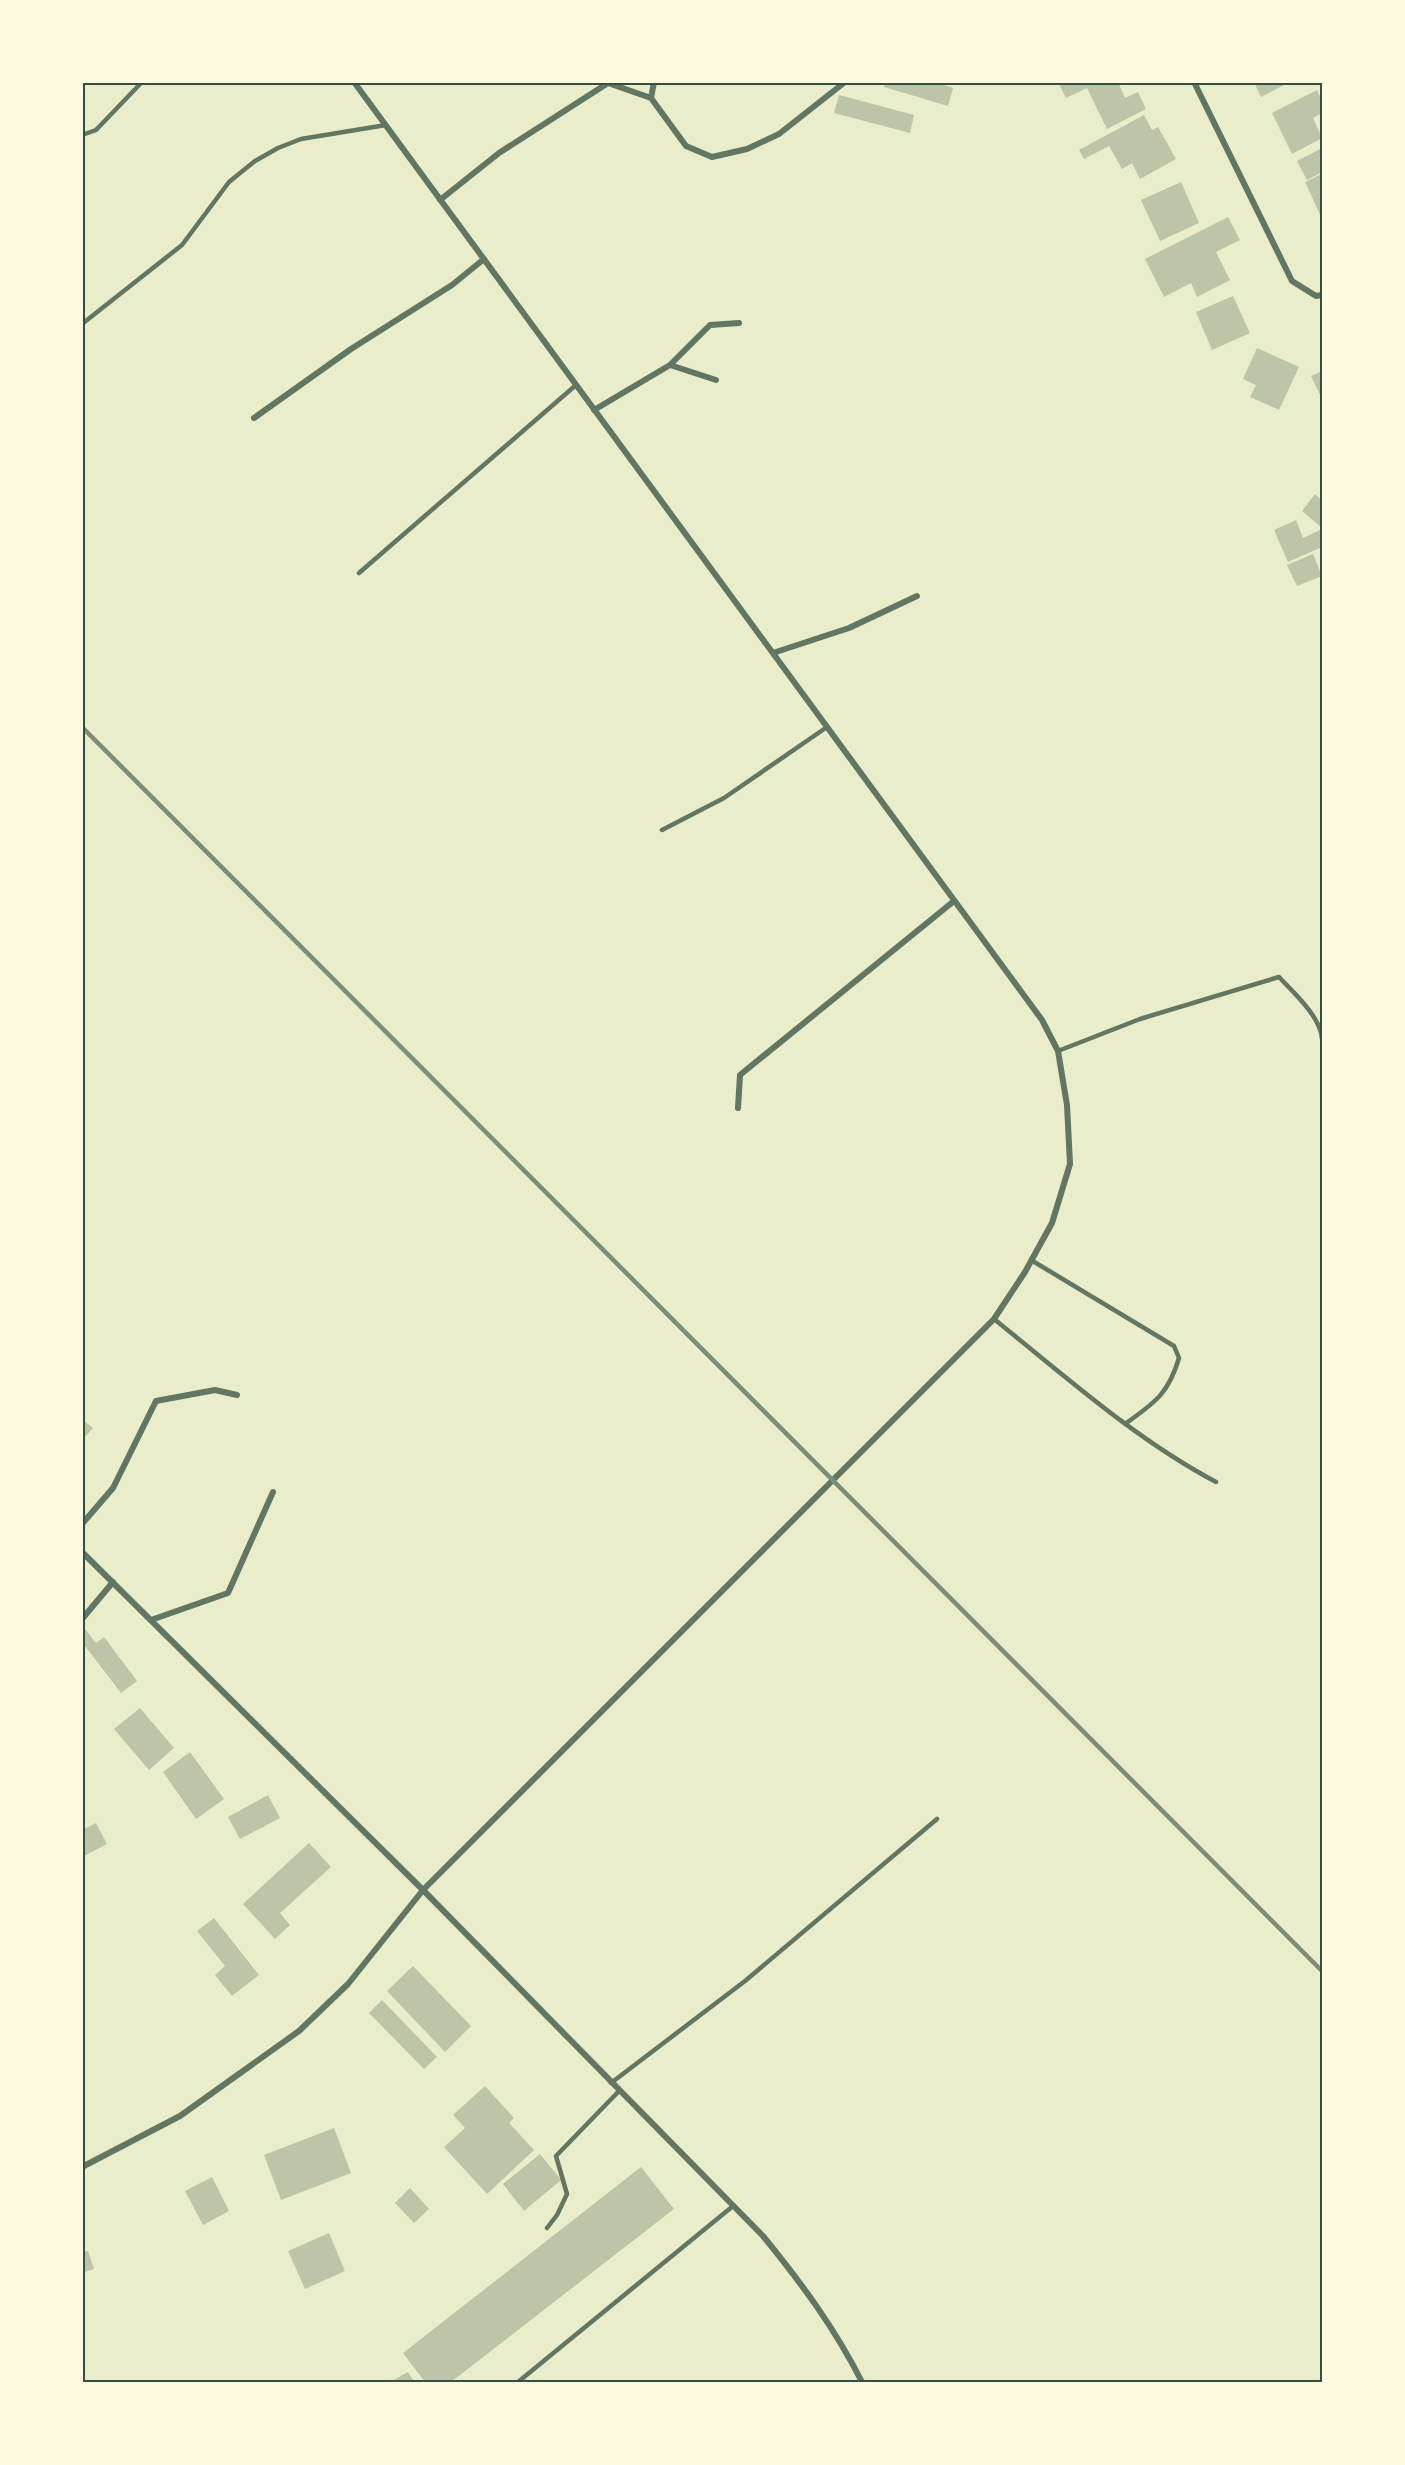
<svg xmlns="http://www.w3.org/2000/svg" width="1405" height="2465" viewBox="0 0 1405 2465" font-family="'Golos Text',sans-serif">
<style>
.building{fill:#bcc5a7}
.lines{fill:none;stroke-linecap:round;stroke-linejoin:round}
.service{stroke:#617663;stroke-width:4.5}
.minor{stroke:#617663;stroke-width:6}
.rail{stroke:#7c8e77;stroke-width:4.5}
.neatline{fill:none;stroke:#344e41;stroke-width:2}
</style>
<rect width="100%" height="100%" fill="#e9edc9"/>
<path class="building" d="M885,82H934L953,88L948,106L884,87Z
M1061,82H1118L1125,98L1138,92L1146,109L1107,129L1087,88L1066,98L1059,84Z
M1254,82H1290L1261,97Z
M1317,90L1322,101V113L1313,118L1322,138L1292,154L1272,113Z
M839,95L914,115L910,133L834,113Z
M1144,115L1152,130L1158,127L1176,159L1140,179L1132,163L1122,169L1109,146L1084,159L1079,150Z
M1322,148V172L1307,180L1297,161Z
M1322,174V219L1305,182Z
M1181,182L1199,223L1160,241L1141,200Z
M1228,217L1240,240L1216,252L1230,280L1197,297L1191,283L1164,297L1145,259Z
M1233,296L1250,333L1212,350L1196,312Z
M1257,348L1299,367L1279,410L1250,397L1256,385L1243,379Z
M1322,371V399L1311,376Z
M1315,494L1322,501V528L1302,511Z
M1296,520L1303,538L1322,529V547L1288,562L1274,530Z
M1313,554L1322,576L1297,586L1287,565Z
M82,1419L93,1428L82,1440Z
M85,1629L96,1643L104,1637L137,1681L121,1693L82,1642V1631Z
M140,1708L174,1748L149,1770L114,1729Z
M190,1752L224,1799L196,1819L163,1772Z
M268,1795L280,1818L240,1839L228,1817Z
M96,1823L107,1844L82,1857V1830Z
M309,1843L331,1867L280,1913L290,1925L275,1939L243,1904Z
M214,1918L259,1975L232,1996L215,1975L225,1966L197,1931Z
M413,1966L471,2026L445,2052L387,1991Z
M382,2000L437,2057L424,2069L369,2013Z
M485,2086L514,2118L509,2123L534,2150L487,2194L444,2147L465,2128L453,2115Z
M334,2128L351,2173L281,2200L264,2155Z
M540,2154L561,2180L524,2211L503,2184Z
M641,2167L674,2209L451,2382H425L403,2353Z
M212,2177L229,2211L203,2225L185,2191Z
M410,2188L429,2209L414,2223L395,2203Z
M329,2233L345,2271L305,2289L288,2251Z
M88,2251L94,2269L82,2273V2252Z
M408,2372L414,2382H390Z"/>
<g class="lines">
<path class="service" d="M82,135L96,130L142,82
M82,324L182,245L229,182L255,161L278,148L301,139L386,125
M359,573L576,385
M662,830L724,798L827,727
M1058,1051L1140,1019L1279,977C1293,992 1321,1017 1322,1039
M1031,1260L1174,1346L1179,1358C1168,1395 1154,1403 1125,1424
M994,1319C1065,1376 1135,1439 1216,1482
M611,2083L745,1981L937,1819
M547,2228L557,2215L567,2194L556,2156L619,2091
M518,2382L733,2206"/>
<path class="minor" d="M654,82L651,98L686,146L712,157L747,149L779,134L845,82
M1194,82L1292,281L1316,296L1322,295
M440,200L499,153L608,83L651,98
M670,365L710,325L739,323
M594,410L670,365L716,380
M254,418L351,349L452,285L484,259
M773,653L849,628L917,596
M738,1108L740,1075L954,901
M82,1524L113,1488L156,1401L215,1390L237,1395
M82,1552L423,1890L763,2236C802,2284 834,2327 862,2382
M82,1619L113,1582
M151,1620L228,1593L273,1492
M82,2167L180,2116L299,2031L348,1984L423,1890L994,1319L1025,1272L1052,1223L1070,1164L1067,1105L1058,1051L1042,1020L354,82"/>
<path class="rail" d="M82,727L1322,1971"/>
</g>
<rect width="1405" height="2465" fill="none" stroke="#fefae0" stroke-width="168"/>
<rect x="84" y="84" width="1237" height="2297" class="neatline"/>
</svg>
